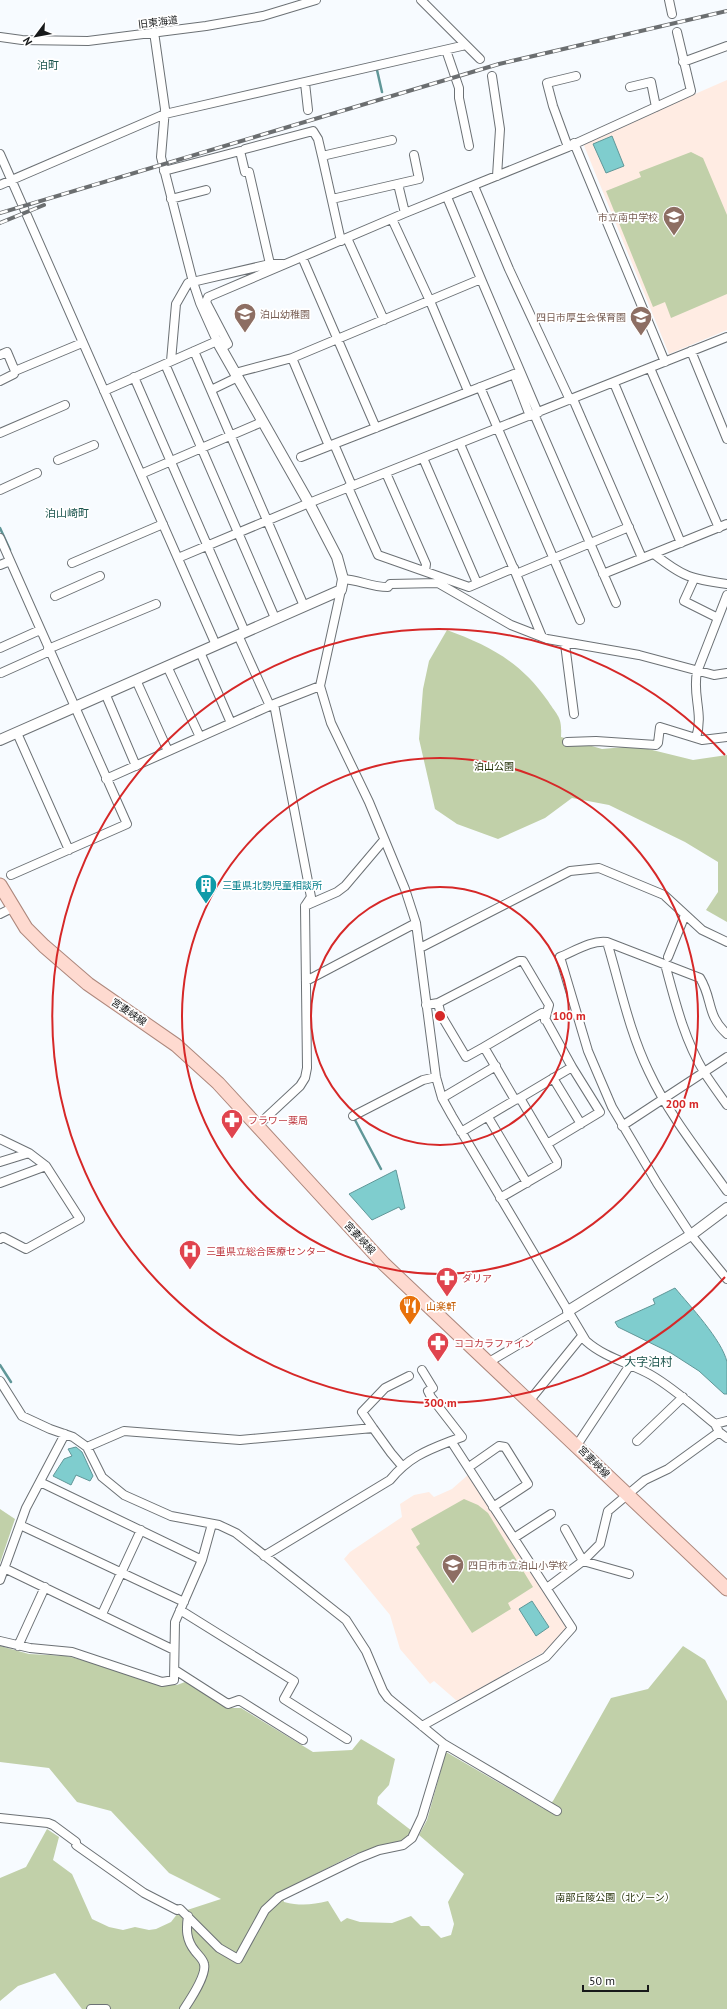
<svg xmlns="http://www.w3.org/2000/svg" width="727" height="2009" viewBox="0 0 727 2009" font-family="'PT Sans','Noto Sans JP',sans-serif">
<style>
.education{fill:#ffece3}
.green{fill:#c1d0a9}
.water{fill:#7fcdce;stroke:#609798}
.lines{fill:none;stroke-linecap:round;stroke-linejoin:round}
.stream{stroke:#609798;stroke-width:2.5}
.minor-casing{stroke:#6c7175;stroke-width:10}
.tertiary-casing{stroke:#6c7175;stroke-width:12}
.primary-casing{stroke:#ad877c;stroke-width:15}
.minor{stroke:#fff;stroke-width:8}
.tertiary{stroke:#fff;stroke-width:10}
.primary{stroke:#fedad0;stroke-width:13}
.rail-casing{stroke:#6b6e70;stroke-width:4}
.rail{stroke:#fff;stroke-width:2.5;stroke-dasharray:8;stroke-linecap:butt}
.ring{fill:none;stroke:#d62828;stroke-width:2}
.labels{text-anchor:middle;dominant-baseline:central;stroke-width:3.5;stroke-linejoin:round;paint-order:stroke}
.street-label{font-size:10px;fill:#17191a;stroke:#fff}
.education-label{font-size:10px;fill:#785e54;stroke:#fff;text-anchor:end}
.park-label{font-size:10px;fill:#222e05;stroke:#fff}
.culture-label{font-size:10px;fill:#0d838f;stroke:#fff;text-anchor:start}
.health-label{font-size:10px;fill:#be3a42;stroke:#fff;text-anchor:start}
.food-label{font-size:10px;fill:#c56008;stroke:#fff;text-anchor:start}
.neighbourhood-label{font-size:11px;fill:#1d564f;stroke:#fff}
.quarter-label{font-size:12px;fill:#1d564f;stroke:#fff}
.centre{fill:#d62828;stroke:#fff;stroke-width:2}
.ring-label{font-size:12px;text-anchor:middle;font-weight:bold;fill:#d62828;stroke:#fff;stroke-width:3.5;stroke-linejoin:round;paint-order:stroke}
</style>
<rect width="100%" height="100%" fill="#f7fbff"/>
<path class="education" d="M727,80V330L669,354L583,143Z
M469,1474L568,1627L544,1652L457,1701L434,1681L430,1684L400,1649L390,1615L344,1559L350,1552L402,1517L400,1504L414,1495L429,1492L434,1497L452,1489Z"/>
<path class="green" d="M691,152L703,158L727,215V294L671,318L665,302L653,307L606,191L641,177L639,172Z
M447,630C490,646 521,662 548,701C559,718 562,717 561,737L602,749L636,746L693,760L727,755V922L706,910L718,892V862L685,842L609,805L572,798L545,818L498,839L457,824L435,809L419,739L423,689L429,661Z
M464,1499L478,1505L488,1513L533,1587L508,1603L511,1609L472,1633L416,1547L420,1544L411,1529Z
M0,1509L15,1519L0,1563Z
M0,1646L29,1654L67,1656L177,1685L185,1682L231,1708H241L313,1752L352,1750L361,1739L395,1759L389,1785L378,1797L377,1804L412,1831L402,1841L355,1854L280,1892L284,1902C300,1906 312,1905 328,1901L341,1922L347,1918L360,1922L392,1923L411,1916L421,1926H429L441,1938L451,1935L454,1924L448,1902L464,1874L419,1835L427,1820L446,1752L544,1809L553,1801L611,1698L648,1689L683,1646L705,1660L727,1701V2009H82L55,1973L18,1986L0,2001V1878L26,1867L47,1829L59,1837L53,1860L72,1874L92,1919L109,1927L123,1930L135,1927L149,1930L156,1929L171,1922L178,1913L221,1899L169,1873L111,1811L77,1802L49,1768L0,1762Z"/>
<path class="water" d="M612,136L624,166L606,173L593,144Z
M396,1170L405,1208L401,1210L399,1207L372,1220L349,1194Z
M675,1288C690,1306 722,1340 727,1362C727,1372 727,1384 727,1394H724L699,1371L671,1353L618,1327L615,1322L655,1304L653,1299Z
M76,1447L82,1452L93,1476L90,1481L76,1475L71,1485L53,1476L64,1459L72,1456L68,1449Z
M532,1601L549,1627L536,1636L519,1609Z"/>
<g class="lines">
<path class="stream" d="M377,70L382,92
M0,528L10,550
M354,1118L381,1169
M0,1365L11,1382"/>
<g class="minor-casing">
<path id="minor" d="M669,0L672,14
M0,37L22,40L88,41L206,26L263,16L316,0
M466,45L480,59
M446,50L459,88V98L469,146
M683,62L727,46
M492,76L500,129L497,176
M305,83L308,110
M630,87L651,82L656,107
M574,143L665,362
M568,147L553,106L547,83L576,76
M245,149L313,131L318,139L322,156
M0,154L216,645
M164,171L240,151L245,172
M249,172L270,264
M398,184L405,213
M0,185L165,114L466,45L421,0
M474,186L509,269L570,400
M171,199L206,190
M332,199L419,179L414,155
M392,219L430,301L468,391
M347,238L384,320
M341,241L322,156L392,140
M302,257L376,428
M481,279L538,413
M221,348L228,344L206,302L208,297L405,213L568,147L691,91L677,32
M194,351L304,606
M691,351L727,439
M0,355L7,352L15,371
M292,358L329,446L334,444
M171,361L176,304L188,283L270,264H283
M165,364L275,618
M650,368L719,528
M235,373L292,358L481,279L447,197
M134,377L245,632
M0,381L14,374L15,371L82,343
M614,383L681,543
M480,387L580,620
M211,390L238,377
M104,391L217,341L200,303L193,282L161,157L165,109L154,32
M573,399L642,558
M534,414L616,603
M0,433L65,405
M460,444L516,574L629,527
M301,457L329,446
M423,458L477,583
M58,460L94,445
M386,473L426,564L425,571
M141,474L262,422
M352,486L334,444L514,374L530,416
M348,487L378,555L469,587L514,568
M0,490L37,473
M0,538L127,824L11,875
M654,554C683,577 691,579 727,584
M178,558L309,503L727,337
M72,563L163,524
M0,565L10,561
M516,574L542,637
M603,574L727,524
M343,579C360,580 370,587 388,587L390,584L438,583L511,625L547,639L639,655L714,675L727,673
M694,579L684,601L718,618
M341,590L320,686L331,723L369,802L405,889L416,923L436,1077L442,1098L452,1116L586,1341C605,1358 630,1363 651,1375C675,1389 694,1407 715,1424L719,1432L727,1438
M55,596L100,576
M238,635L270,706
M565,644L574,714
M0,648L40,630
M48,649L156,604
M200,652L231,723
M167,666L200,737
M1,673L50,651
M136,680L168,751
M105,693L136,766
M17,733L69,850
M696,738C704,713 692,696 697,672L727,595
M567,742L596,741L656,745L658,743L660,727L702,740L727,737
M106,779L274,704L320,686
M305,906L337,892L345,886L384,840
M0,914L12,908
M607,942C620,985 629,1031 649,1072C669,1115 700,1153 727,1191
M420,948L570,871L599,868L664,895L702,930L727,942
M668,957L685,915
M665,964C675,1001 684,1039 704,1072C711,1083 719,1094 727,1105
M306,981L416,923
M438,1003L441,1015L466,1057L484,1047
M426,1005L438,1003L519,961H523L549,1005L545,1020
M727,1034C706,1015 713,999 700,978L607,942C591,940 575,951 560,957L588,1051L612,1107L657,1183L691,1235L727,1279
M553,1078L581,1124
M442,1098L496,1066
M353,1116L423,1080L436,1077
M488,1117L527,1183
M257,1126L300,1086L305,1078L307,1068L305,906L311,897L274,704
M622,1126L727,1057
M461,1132L515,1100
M0,1139L29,1153L46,1166L80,1219L26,1249L3,1237L0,1239
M547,1144L600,1112L572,1067
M0,1162L29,1153
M0,1183L46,1166
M500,1198L557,1165V1161L520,1098L572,1067L542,1013L484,1047L515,1100L520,1098
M489,1362L570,1314
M422,1370L433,1388L428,1391L431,1397L462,1437L451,1441
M0,1381L22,1416L50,1429L73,1437L87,1447L102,1477L124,1495L171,1516L219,1525L236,1533L346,1620L366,1651L383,1691L388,1698L444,1744L557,1811
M530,1400L582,1336
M715,1424L727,1421
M373,1428L362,1412L385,1388L409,1376
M637,1441L683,1397
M577,1445L630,1365
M87,1447L124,1431L240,1440L373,1428L391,1453L402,1466
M469,1467L499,1446L505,1447L528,1484L493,1507
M40,1482L202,1560
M20,1525L184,1602
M565,1529L583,1561L629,1574
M514,1538L551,1514
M264,1556L390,1480C408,1458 425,1451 451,1441L572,1628L546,1657L422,1726
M4,1568L174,1650
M0,1580L26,1508L65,1434
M547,1588L583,1561L600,1544L608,1511L645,1480L668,1469L719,1432
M180,1610L294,1681L284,1699L347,1739
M102,1614L141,1530
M0,1641L30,1648L72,1652L162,1682L174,1680L175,1622L202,1560L212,1524
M18,1646L45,1587
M175,1670L228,1704L239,1700L303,1740
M0,1818L48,1823L53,1825L76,1842V1845L144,1893L177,1910L180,1909L219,1948L238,1959L265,1910L279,1897L359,1858L379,1850L403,1845L412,1838L422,1817L444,1744
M91,2009H106
M184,2009C190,2000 207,1975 204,1964C203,1959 198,1955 195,1951C186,1940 186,1929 188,1916"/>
</g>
<g class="tertiary-casing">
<path id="tertiary" d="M0,740L341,590L343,579L337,557L309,503L217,341
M568,1311L691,1235L727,1208"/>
</g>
<g class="primary-casing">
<path id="primary" d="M0,885L26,928L44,946L88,984L176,1045L218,1083L384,1264L727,1589"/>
</g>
<use href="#minor" class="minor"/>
<use href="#tertiary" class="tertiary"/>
<use href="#primary" class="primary"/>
<g class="rail-casing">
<path id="rail" d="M0,213L499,64L727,11
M0,223L44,205"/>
</g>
<use href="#rail" class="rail"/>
</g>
<g class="ring">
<circle cx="440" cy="1016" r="129"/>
<circle cx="440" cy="1016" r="258"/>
<path d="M725 1277A387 387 0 1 1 725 755"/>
</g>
<defs>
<g id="school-pin" transform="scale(1.15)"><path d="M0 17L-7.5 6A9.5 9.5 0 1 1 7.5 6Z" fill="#8d6e63" stroke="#fff"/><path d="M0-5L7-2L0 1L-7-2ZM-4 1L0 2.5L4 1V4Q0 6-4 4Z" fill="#fff"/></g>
<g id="building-pin" transform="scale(1.15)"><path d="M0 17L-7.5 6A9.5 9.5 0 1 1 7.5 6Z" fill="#0f9aa8" stroke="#fff"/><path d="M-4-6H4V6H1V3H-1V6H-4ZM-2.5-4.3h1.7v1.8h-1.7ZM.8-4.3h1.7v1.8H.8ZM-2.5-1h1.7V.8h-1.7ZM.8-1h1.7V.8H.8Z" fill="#fff"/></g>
<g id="pharmacy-pin" transform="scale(1.15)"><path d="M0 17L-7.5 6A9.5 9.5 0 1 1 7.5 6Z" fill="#e0444e" stroke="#fff"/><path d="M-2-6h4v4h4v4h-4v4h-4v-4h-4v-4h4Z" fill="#fff"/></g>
<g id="hospital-pin" transform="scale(1.15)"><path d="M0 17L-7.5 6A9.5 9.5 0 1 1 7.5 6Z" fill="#e0444e" stroke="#fff"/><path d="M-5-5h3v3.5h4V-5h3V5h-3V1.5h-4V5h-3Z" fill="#fff"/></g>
<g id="restaurant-pin" transform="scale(1.15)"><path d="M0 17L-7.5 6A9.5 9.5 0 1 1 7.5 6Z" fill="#e8710a" stroke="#fff"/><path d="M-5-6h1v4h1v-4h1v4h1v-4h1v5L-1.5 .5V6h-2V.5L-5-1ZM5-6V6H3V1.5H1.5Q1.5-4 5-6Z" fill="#fff"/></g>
</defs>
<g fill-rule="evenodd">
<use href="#school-pin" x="674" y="217"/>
<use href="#school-pin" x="245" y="314"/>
<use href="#school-pin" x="641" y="317"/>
<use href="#building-pin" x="206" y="885"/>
<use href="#pharmacy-pin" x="232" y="1120"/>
<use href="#hospital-pin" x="190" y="1251"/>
<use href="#pharmacy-pin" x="447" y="1278"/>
<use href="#restaurant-pin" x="410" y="1306"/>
<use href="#pharmacy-pin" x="438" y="1343"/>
<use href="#school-pin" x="453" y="1565"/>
</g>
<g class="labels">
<g class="street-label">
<text transform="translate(158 22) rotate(-7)">旧東海道</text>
<text transform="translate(129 1012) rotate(34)">宮妻峡線</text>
<text transform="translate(360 1238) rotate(47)">宮妻峡線</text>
<text transform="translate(594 1462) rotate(45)">宮妻峡線</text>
</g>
<g class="education-label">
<text x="658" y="217">市立南中学校</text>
<text x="260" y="314" text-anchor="start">泊山幼稚園</text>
<text x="626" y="317">四日市厚生会保育園</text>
<text x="468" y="1565" text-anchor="start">四日市市立泊山小学校</text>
</g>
<g class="park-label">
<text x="494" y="766">泊山公園</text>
<text x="615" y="1897">南部丘陵公園（北ゾーン）</text>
</g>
<g class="culture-label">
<text x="222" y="885">三重県北勢児童相談所</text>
</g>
<g class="health-label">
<text x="248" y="1120">フラワー薬局</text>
<text x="206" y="1251">三重県立総合医療センター</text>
<text x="462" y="1278">ダリア</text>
<text x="454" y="1343">ココカラファイン</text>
</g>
<g class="food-label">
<text x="426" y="1306">山楽軒</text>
</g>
<g class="neighbourhood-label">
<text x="48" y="65">泊町</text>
<text x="67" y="513">泊山崎町</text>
</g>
<g class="quarter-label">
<text x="648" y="1361">大字泊村</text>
</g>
</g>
<circle cx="440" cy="1016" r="6" class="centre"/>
<g class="ring-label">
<text x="569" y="1020">100 m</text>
<text x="682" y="1108">200 m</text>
<text x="440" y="1407">300 m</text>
</g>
<g transform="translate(36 36) rotate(238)" stroke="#ffffff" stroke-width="3" paint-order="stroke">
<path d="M0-3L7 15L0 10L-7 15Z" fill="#17191a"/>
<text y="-6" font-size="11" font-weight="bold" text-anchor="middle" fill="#17191a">N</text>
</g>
<path d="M583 1985v6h65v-6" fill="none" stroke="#17191a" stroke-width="2"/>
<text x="589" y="1985" font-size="12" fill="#17191a" stroke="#ffffff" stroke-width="3" paint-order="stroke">50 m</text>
</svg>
